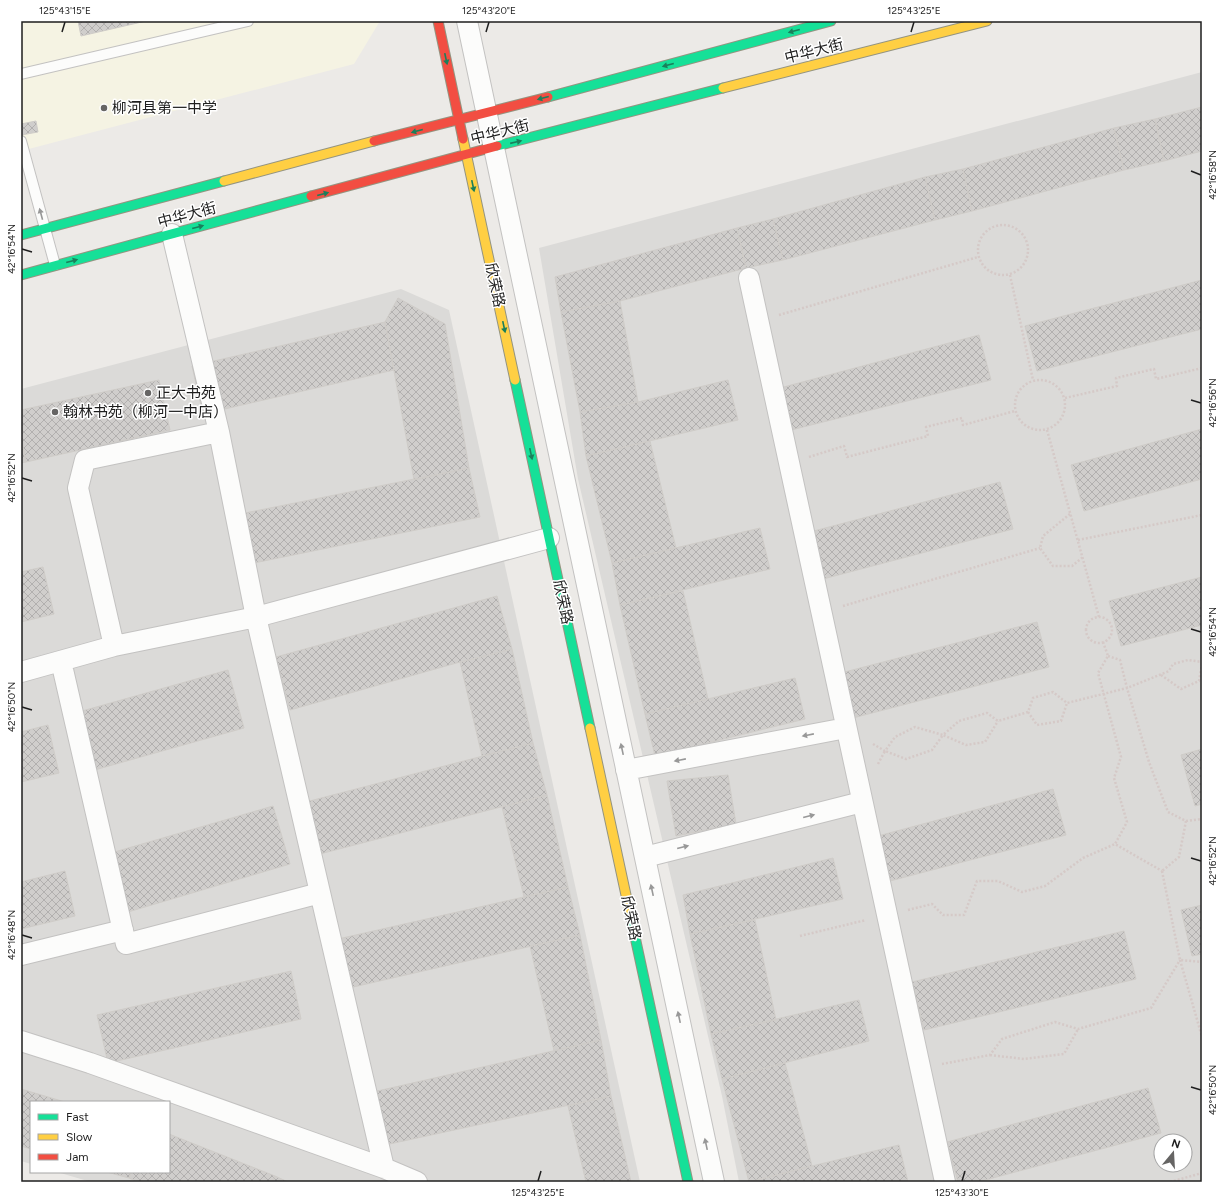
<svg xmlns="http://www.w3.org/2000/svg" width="1223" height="1203" viewBox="0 0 1223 1203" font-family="Figtree,'Noto Sans SC',sans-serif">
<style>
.residential{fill:#dbdad8;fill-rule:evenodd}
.education{fill:#f5f3e3}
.building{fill:url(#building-cross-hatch);stroke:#cfccc8}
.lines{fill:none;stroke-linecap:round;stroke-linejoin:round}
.lane-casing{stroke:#c3c2c1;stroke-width:12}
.street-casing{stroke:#c3c2c1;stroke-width:22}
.fast-casing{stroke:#949480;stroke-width:11}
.slow-casing{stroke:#949480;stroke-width:11}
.jam-casing{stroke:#949480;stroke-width:11}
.path{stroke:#d5c9c7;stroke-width:2.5;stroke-dasharray:2 2;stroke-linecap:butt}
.lane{stroke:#fcfcfb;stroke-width:10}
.street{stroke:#fcfcfb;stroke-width:20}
.fast{stroke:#16e098;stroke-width:9}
.slow{stroke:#ffcf43;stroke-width:9}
.jam{stroke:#f24e42;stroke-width:9}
.oneway{fill:#1a7f5b}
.oneway2{fill:#989898}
.ticks{fill:none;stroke:#1e1e1e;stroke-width:1.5}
.poi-dot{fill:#666564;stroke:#fff;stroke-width:1.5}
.labels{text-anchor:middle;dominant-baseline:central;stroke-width:3;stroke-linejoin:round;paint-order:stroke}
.street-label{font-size:15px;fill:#1e1e1e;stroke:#fff}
.poi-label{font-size:15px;fill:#1e1e1e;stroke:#fff;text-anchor:start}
.neatline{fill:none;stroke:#1e1e1e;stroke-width:1.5}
.ticks-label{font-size:10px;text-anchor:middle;fill:#1e1e1e}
</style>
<defs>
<pattern id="building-cross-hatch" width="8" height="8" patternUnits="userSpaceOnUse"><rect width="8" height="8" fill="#d0cecc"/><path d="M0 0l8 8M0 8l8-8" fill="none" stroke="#b2b0af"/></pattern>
</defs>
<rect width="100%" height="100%" fill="#eceae7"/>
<path class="residential" d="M1202,72V1182H739L722,1096L578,479L539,248ZM1161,1141H1185V1165H1161Z
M401,289L449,310L640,1182H91L57,1172H169V1102H31V1164L21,1161V389Z"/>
<path class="education" d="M21,21H380L354,64L21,151Z"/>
<path class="building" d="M78,21H146L81,36Z
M1202,107V151L1164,161L1155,119Z
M1155,119L1164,161L1124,170L1114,128Z
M36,121L38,132L21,135V124Z
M1114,128L1124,170L972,211L963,169Z
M963,169L972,211L935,220L925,177Z
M925,177L935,220L783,260L773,219Z
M773,219L783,260L746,268L737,228Z
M737,228L746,268L620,301L561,312L555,277Z
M1202,280V329L1037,371L1025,326Z
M398,298L445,324L469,468L414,480L385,322Z
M620,301L638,402L580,412L561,312Z
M385,322L394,370L203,414L192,366Z
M979,335L991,380L787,431L780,388Z
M159,380L170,430L26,462L21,438V410Z
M728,380L738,420L586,456L580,412L638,402Z
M1202,429V479L1084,511L1071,465Z
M21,438L26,462L21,463Z
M650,441L676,548L612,563L586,456Z
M469,468L480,517L249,564L240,514Z
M1000,482L1013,529L823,579L810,532Z
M760,528L770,569L620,605L612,563Z
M43,567L54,614L21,622V572Z
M1202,577V625L1121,646L1109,601Z
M683,591L708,699L645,714L620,605Z
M497,596L512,649L460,662L290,710L276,657Z
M1037,622L1049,667L849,719L837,674Z
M512,649L533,743L482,756L460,662Z
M228,670L244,728L91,771L75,713Z
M795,678L805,719L655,756L645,714Z
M48,725L59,773L21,782V732Z
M533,743L547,795L316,855L302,803Z
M1202,749V804L1195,806L1181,755Z
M728,775L736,824L676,836L667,781Z
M1053,789L1066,835L890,881L878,836Z
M547,795L568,887L524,897L502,807Z
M273,806L290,864L128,912L111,853Z
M833,858L843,899L690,934L683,895Z
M65,871L75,916L21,929V882Z
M568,887L580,935L349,988L338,939Z
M1202,905V954L1192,956L1181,910Z
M755,920L776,1020L711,1034L690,934Z
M1124,931L1136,979L924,1030L912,982Z
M580,935L601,1040L554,1051L530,946Z
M291,971L301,1019L108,1063L97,1015Z
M859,1000L869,1041L722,1079L711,1034Z
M601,1040L611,1096L385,1145L373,1092Z
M785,1063L812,1166L749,1182L722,1079Z
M1148,1088L1161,1133L978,1182H958L947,1142Z
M21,1089L65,1102H31V1149L21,1146Z
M611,1096L631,1182H586L568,1106Z
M169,1134L275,1176L272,1182H138L129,1178L131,1172H169Z
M899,1145L908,1182H749L812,1166Z
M107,1172H131L129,1178Z
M275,1176L288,1182H272Z"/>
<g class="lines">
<g class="lane-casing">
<path id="lane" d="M21,74L248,21
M21,141L55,265"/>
</g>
<g class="street-casing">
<path id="street" d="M467,21L714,1182
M749,278L945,1182
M114,646L78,488L85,460L219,432
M61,661L126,944L320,893
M21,672L114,646L256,617L219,432L172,234
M626,770L846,728
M645,857L862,802
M21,955L123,930
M21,1041L90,1063L384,1168L417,1182
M384,1168L256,617L549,538"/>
</g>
<g class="fast-casing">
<path id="fast" d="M548,97L831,21
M497,146L723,88
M21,235L224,181
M21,275L311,196
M515,380L590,728
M629,909L688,1182"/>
</g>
<g class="slow-casing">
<path id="slow" d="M723,88L987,21
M463,139L515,380
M224,181L374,141
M590,728L629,909"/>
</g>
<g class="jam-casing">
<path id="jam" d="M438,21L463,139
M374,141L548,97
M311,196L497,146"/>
</g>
<path class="path" d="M978 250a25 25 0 1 1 50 0a25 25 0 1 1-50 0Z
M1010,275L1033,380
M779,315L978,257
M1015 405a25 25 0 1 1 50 0a25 25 0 1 1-50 0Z
M1065,398L1117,386L1116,378L1154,369L1156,379L1202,368
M1047,430L1099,617
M809,457L844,446L847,457L928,436L926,427L962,418L963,425L1015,411
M1070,514L1043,536L1040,548L1053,566H1072L1083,557
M1078,540L1202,515
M843,606L1040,548
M1086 630a13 13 0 1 1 26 0a13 13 0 1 1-26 0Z
M1103,642L1108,656L1098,673L1121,757L1114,778L1127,822L1115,844L1162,871
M1108,656L1120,660L1127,688L1169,671L1173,664L1188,660L1202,662
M1161,675L1181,689L1199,681L1202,664
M1028,712L1037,725L1061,721L1067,703
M873,744L885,751L895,737L915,727L943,735L959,721L987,713L998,721L1028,712L1033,698L1053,692L1067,703L1127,688L1149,762L1168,812L1186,821L1179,857L1162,871
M878,764L885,751L906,759L932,750L943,735L966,745L985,742L998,721
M1186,821L1202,819
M1162,871L1180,960L1202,962
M908,910L932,904L943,915H964L977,881H998L1022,892L1045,886L1083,858L1115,844
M800,936L866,920
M1180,960L1202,1037
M990,1055L1024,1059L1064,1054L1078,1029
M942,1064L990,1055L1002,1039L1055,1022L1078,1029L1151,1008L1180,960
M1170,1182L1202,1173"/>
<use href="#lane" class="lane"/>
<use href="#street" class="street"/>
<use href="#fast" class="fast"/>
<use href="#slow" class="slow"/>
<use href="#jam" class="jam"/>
</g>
<defs><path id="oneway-solid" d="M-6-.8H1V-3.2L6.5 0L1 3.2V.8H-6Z"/></defs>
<g class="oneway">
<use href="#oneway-solid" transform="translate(794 31) rotate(165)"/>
<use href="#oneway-solid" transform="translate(446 59) rotate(78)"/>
<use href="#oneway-solid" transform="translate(668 65) rotate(165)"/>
<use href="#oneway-solid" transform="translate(543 98) rotate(165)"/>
<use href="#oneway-solid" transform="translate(417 131) rotate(165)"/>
<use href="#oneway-solid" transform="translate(516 142) rotate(-13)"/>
<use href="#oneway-solid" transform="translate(473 186) rotate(78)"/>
<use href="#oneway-solid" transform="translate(323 194) rotate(-15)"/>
<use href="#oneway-solid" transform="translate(198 227) rotate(-15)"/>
<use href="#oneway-solid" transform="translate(72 261) rotate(-15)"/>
<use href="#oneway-solid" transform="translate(504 327) rotate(78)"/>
<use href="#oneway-solid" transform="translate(531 454) rotate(78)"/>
</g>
<g class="oneway2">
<use href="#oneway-solid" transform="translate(41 214) rotate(-105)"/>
<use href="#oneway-solid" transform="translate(808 735) rotate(169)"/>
<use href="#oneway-solid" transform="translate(622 749) rotate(-102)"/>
<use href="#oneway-solid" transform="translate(680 760) rotate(169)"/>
<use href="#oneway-solid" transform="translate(809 816) rotate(-14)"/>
<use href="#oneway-solid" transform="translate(683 847) rotate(-14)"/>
<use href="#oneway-solid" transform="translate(652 890) rotate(-102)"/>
<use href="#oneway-solid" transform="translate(679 1017) rotate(-102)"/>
<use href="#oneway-solid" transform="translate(706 1144) rotate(-102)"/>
</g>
<path class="ticks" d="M62,32L65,22M486,32L489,22M911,32L914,22M1191,171L1201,175M22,249L32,252M1191,400L1201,403M22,478L32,481M1191,629L1201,632M22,707L32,710M1191,858L1201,861M22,935L32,938M1191,1087L1201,1090M538,1181L541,1171M962,1181L965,1171"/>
<g class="poi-dot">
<circle cx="104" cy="108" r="4"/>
<circle cx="148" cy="393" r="4"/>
<circle cx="55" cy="412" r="4"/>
</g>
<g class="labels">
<g class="street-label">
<text transform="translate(814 51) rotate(-14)">中华大街</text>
<text transform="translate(500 132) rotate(-14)">中华大街</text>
<text transform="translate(187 215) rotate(-15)">中华大街</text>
<text transform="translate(495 285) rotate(78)">欣荣路</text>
<text transform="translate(563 602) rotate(78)">欣荣路</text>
<text transform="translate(631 918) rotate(78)">欣荣路</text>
</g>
<g class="poi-label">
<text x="112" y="108">柳河县第一中学</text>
<text x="156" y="393">正大书苑</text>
<text x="63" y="412">翰林书苑（柳河一中店）</text>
</g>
</g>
<rect width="1223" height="1203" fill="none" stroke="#ffffff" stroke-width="44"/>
<rect x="30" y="1101" width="140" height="72" fill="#ffffff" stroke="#a5a5a5"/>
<rect x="38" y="1114" width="20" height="6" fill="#16e098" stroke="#a5a5a5"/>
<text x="66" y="1121" font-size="12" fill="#1e1e1e">Fast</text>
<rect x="38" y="1134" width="20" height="6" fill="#ffcf43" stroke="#a5a5a5"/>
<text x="66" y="1141" font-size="12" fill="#1e1e1e">Slow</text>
<rect x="38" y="1154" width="20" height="6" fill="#f24e42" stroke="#a5a5a5"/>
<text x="66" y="1161" font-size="12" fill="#1e1e1e">Jam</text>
<g transform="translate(1173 1153) rotate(18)"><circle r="19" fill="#ffffff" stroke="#a5a5a5"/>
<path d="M0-3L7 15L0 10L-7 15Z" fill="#666564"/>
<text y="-6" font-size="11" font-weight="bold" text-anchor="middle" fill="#1e1e1e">N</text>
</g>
<rect x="22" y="22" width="1179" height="1159" class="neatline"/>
<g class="ticks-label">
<text x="65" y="14">125°43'15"E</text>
<text x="489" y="14">125°43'20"E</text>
<text x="914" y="14">125°43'25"E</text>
<text transform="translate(1212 175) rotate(-90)" y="4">42°16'58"N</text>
<text transform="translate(11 249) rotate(-90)" y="4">42°16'54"N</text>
<text transform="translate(1212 403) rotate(-90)" y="4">42°16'56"N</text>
<text transform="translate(11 478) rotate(-90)" y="4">42°16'52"N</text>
<text transform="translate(1212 632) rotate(-90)" y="4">42°16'54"N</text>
<text transform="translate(11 707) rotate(-90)" y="4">42°16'50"N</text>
<text transform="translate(1212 861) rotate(-90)" y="4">42°16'52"N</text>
<text transform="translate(11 935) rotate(-90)" y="4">42°16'48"N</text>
<text transform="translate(1212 1090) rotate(-90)" y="4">42°16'50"N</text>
<text x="538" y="1196">125°43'25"E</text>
<text x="962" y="1196">125°43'30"E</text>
</g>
</svg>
